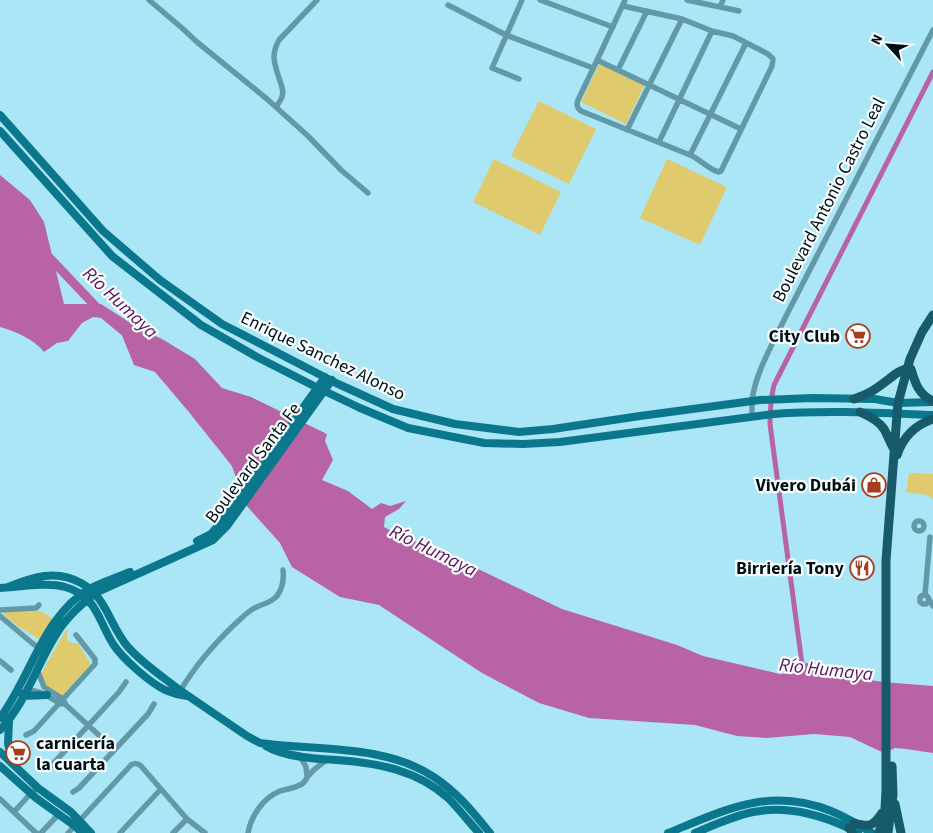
<svg xmlns="http://www.w3.org/2000/svg" width="933" height="833" viewBox="0 0 933 833" font-family="'Source Sans 3',sans-serif">
<style>
.green{fill:#dfca6d}
.water{fill:#b863a3}
.lines{fill:none;stroke-linecap:round;stroke-linejoin:round}
.canal{stroke:#b863a3;stroke-width:5}
.river{stroke:#b863a3;stroke-width:9}
.street{stroke:#6399a7;stroke-width:5.5}
.secondary{stroke:#0b778d;stroke-width:8}
.primary{stroke:#175a6a;stroke-width:9}
.labels{text-anchor:middle;dominant-baseline:central;stroke-width:4.5;stroke-linejoin:round;paint-order:stroke}
.street-label{font-size:18px;fill:#000f14;stroke:#f8fdff}
.poi-label{font-size:18px;font-weight:bold;fill:#000f14;stroke:#f8fdff;text-anchor:end}
.water-label{font-size:19px;font-style:italic;fill:#611352;stroke:#f8fdff}
</style>
<rect width="100%" height="100%" fill="#abe6f7"/>
<path class="green" d="M600,62L645,84L626,124L581,102Z
M539,101L596,129L569,184L511,156Z
M494,159L561,192L540,235L473,202Z
M667,159L727,187L700,245L640,218Z
M909,473L933,474V499L927,495L906,492Z
M41,611L53,619L41,640L19,627L4,615V612Z
M68,629L69,630L67,634V640L72,643H78L91,664L61,697L48,689L41,674L64,633Z"/>
<path class="water" d="M0,175L30,200L44,222L64,304H101L129,322L151,334L162,339L195,359L222,388L251,397L327,434L325,441L333,460L322,480L348,491L372,509L381,503L390,506L406,501L399,509L385,517L384,527L406,539L428,545L562,609L677,645L703,656L780,674L793,673L800,664L808,663L816,672L883,682L933,686V753L906,749L895,748L884,753L850,737L814,734L766,738L737,736L695,725L589,718L539,703L482,673L379,605L340,597L292,567L280,543L245,504L232,466L188,411L155,372L134,365L119,328L113,319L93,317L82,323L68,341L57,343L44,352C34,339 15,331 0,327Z"/>
<g class="lines">
<path class="canal" d="M802,664L770,424C770,411 771,398 774,385L933,72"/>
<path class="river" d="M45,253L102,313L125,332"/>
<path class="street" d="M149,0L182,28L197,42L267,99L308,136L341,170L368,193
M540,0L613,27
M687,0L739,11
M448,5L506,35L593,68
M623,6L682,19L712,31L733,36L768,54L773,59L772,66L721,171L719,172C709,170 700,159 690,155L581,111C577,108 576,105 578,100C594,67 610,33 625,0
M720,7L723,0
M597,60L741,129
M618,70L647,11
M519,79L492,68L522,0
M276,107C278,104 281,100 282,97C284,91 282,87 280,81C275,65 270,56 279,40L317,0
M627,130L682,19
M659,142L712,31
M690,155L746,43
M752,416C752,411 752,405 752,400C756,372 772,345 784,320L933,30
M914 526a5 5 0 1 1 10 0a5 5 0 1 1-10 0Z
M925,595L930,537
M929,601L926,604H923L920,602V597L923,595H926C929,598 930,602 933,606
M0,610L36,608L39,605
M0,616L32,643L39,648
M0,661L11,670
M37,669L44,687L63,699L66,705L114,749
M27,690C44,691 47,697 62,704
M179,693C194,667 214,644 235,624C240,620 245,614 250,611C258,604 269,605 277,596C283,588 284,580 283,570
M26,735L34,731L95,664V659L76,635
M300,756L306,767L307,776
M47,768L51,766L119,692L126,682
M73,792L79,788L148,714L154,704
M0,799L36,833
M14,812L31,793L38,788
M41,833L59,814
M68,833L131,765C135,763 137,763 141,766L187,819L205,833
M120,833L161,789
M173,833L187,819
M248,833C251,816 263,798 280,791C287,789 295,788 302,784C306,781 306,778 309,775C314,769 321,764 327,760"/>
<path class="secondary" d="M0,115L103,231L160,280L222,324L336,383L393,409L455,424L519,432L553,429L640,416L760,400L813,398L875,399L898,403L933,402
M0,131L112,256L201,325L257,357L314,386L360,408L408,428L484,443L523,444L560,442L774,414C828,410 880,413 933,415
M197,541L211,534L220,524L325,377
M8,587C33,577 56,569 81,583C107,597 110,627 128,647C143,664 163,677 181,691C203,706 225,721 247,736L260,743C317,751 384,744 434,777C457,792 473,812 490,833
M0,588C18,587 48,582 65,587C97,596 98,620 113,644C123,659 149,682 165,690C172,693 180,695 187,696
M22,694L23,696L47,695
M0,718C31,677 43,615 91,588C103,582 117,577 130,572
M9,720L8,744L13,763
M0,730C26,703 37,664 57,633C67,617 81,605 95,593L213,540L227,526L332,380
M266,746C284,757 316,759 337,760C378,763 417,770 448,798C459,809 469,822 479,833
M0,752L38,788L71,812L91,833
M0,766L36,798L75,826L82,833
M668,833C725,810 770,786 831,811C846,817 859,825 872,833
M695,833C714,825 733,816 753,812C789,805 827,816 858,833"/>
<path class="primary" d="M911,369C915,383 919,395 933,401
M854,399C872,393 878,387 893,376C897,372 903,370 908,368
M860,412C869,416 879,421 884,429C888,436 890,443 894,449
M897,455C903,437 915,425 933,419
M895,804L901,833
M854,823C869,827 873,827 882,813
M849,828L853,833
M879,833L885,809L886,790V561L897,414L898,403L910,359L922,332L933,315
M888,833L893,795L892,766"/>
</g>
<defs>
<g id="supermarket-ring" transform="scale(1.25)"><circle r="9.5" fill="#f8fdff" stroke="#a63e1e" stroke-width="1.5"/><path d="M-6-5.5h2.5l.6 2H6L4.5 2H-2.5L-4.4-4H-6ZM-1.5 3.2a1.3 1.3 0 1 0 .1 0ZM3 3.2a1.3 1.3 0 1 0 .1 0Z" fill="#a63e1e"/></g>
<g id="shop-ring" transform="scale(1.25)"><circle r="9.5" fill="#f8fdff" stroke="#a63e1e" stroke-width="1.5"/><path d="M-5-2.5h2.3a2.7 3.5 0 0 1 5.4 0H5L5.5 6h-11ZM-1.5-2.5h3a1.5 2.3 0 0 0-3 0Z" fill="#a63e1e"/></g>
<g id="restaurant-ring" transform="scale(1.25)"><circle r="9.5" fill="#f8fdff" stroke="#a63e1e" stroke-width="1.5"/><path d="M-5-6h1v4h1v-4h1v4h1v-4h1v5L-1.5 .5V6h-2V.5L-5-1ZM5-6V6H3V1.5H1.5Q1.5-4 5-6Z" fill="#a63e1e"/></g>
</defs>
<g fill-rule="evenodd">
<use href="#supermarket-ring" x="858" y="336"/>
<use href="#shop-ring" x="874" y="485"/>
<use href="#restaurant-ring" x="862" y="568"/>
<use href="#supermarket-ring" x="18" y="753"/>
</g>
<g class="labels">
<g class="street-label">
<text transform="translate(829 200) rotate(-63)">Boulevard Antonio Castro Leal</text>
<text transform="translate(323 356) rotate(26)">Enrique Sanchez Alonso</text>
<text transform="translate(253 463) rotate(-53)">Boulevard Santa Fe</text>
</g>
<g class="poi-label">
<text x="840" y="336">City Club</text>
<text x="856" y="485">Vivero Dubái</text>
<text x="844" y="568">Birriería Tony</text>
<text x="36" y="743" text-anchor="start">carnicería<tspan x="36" dy="21">la cuarta</tspan></text>
</g>
<g class="water-label">
<text transform="translate(120 303) rotate(43)">Río Humaya</text>
<text transform="translate(433 551) rotate(26)">Río Humaya</text>
<text transform="translate(826 670) rotate(6)">Río Humaya</text>
</g>
</g>
<g transform="translate(888 45) rotate(296)" stroke="#f8fdff" stroke-width="4" paint-order="stroke">
<path d="M0-4L9 19L0 12L-9 19Z" fill="#000f14"/>
<text y="-8" font-size="14" font-weight="bold" text-anchor="middle" fill="#000f14">N</text>
</g>
</svg>
